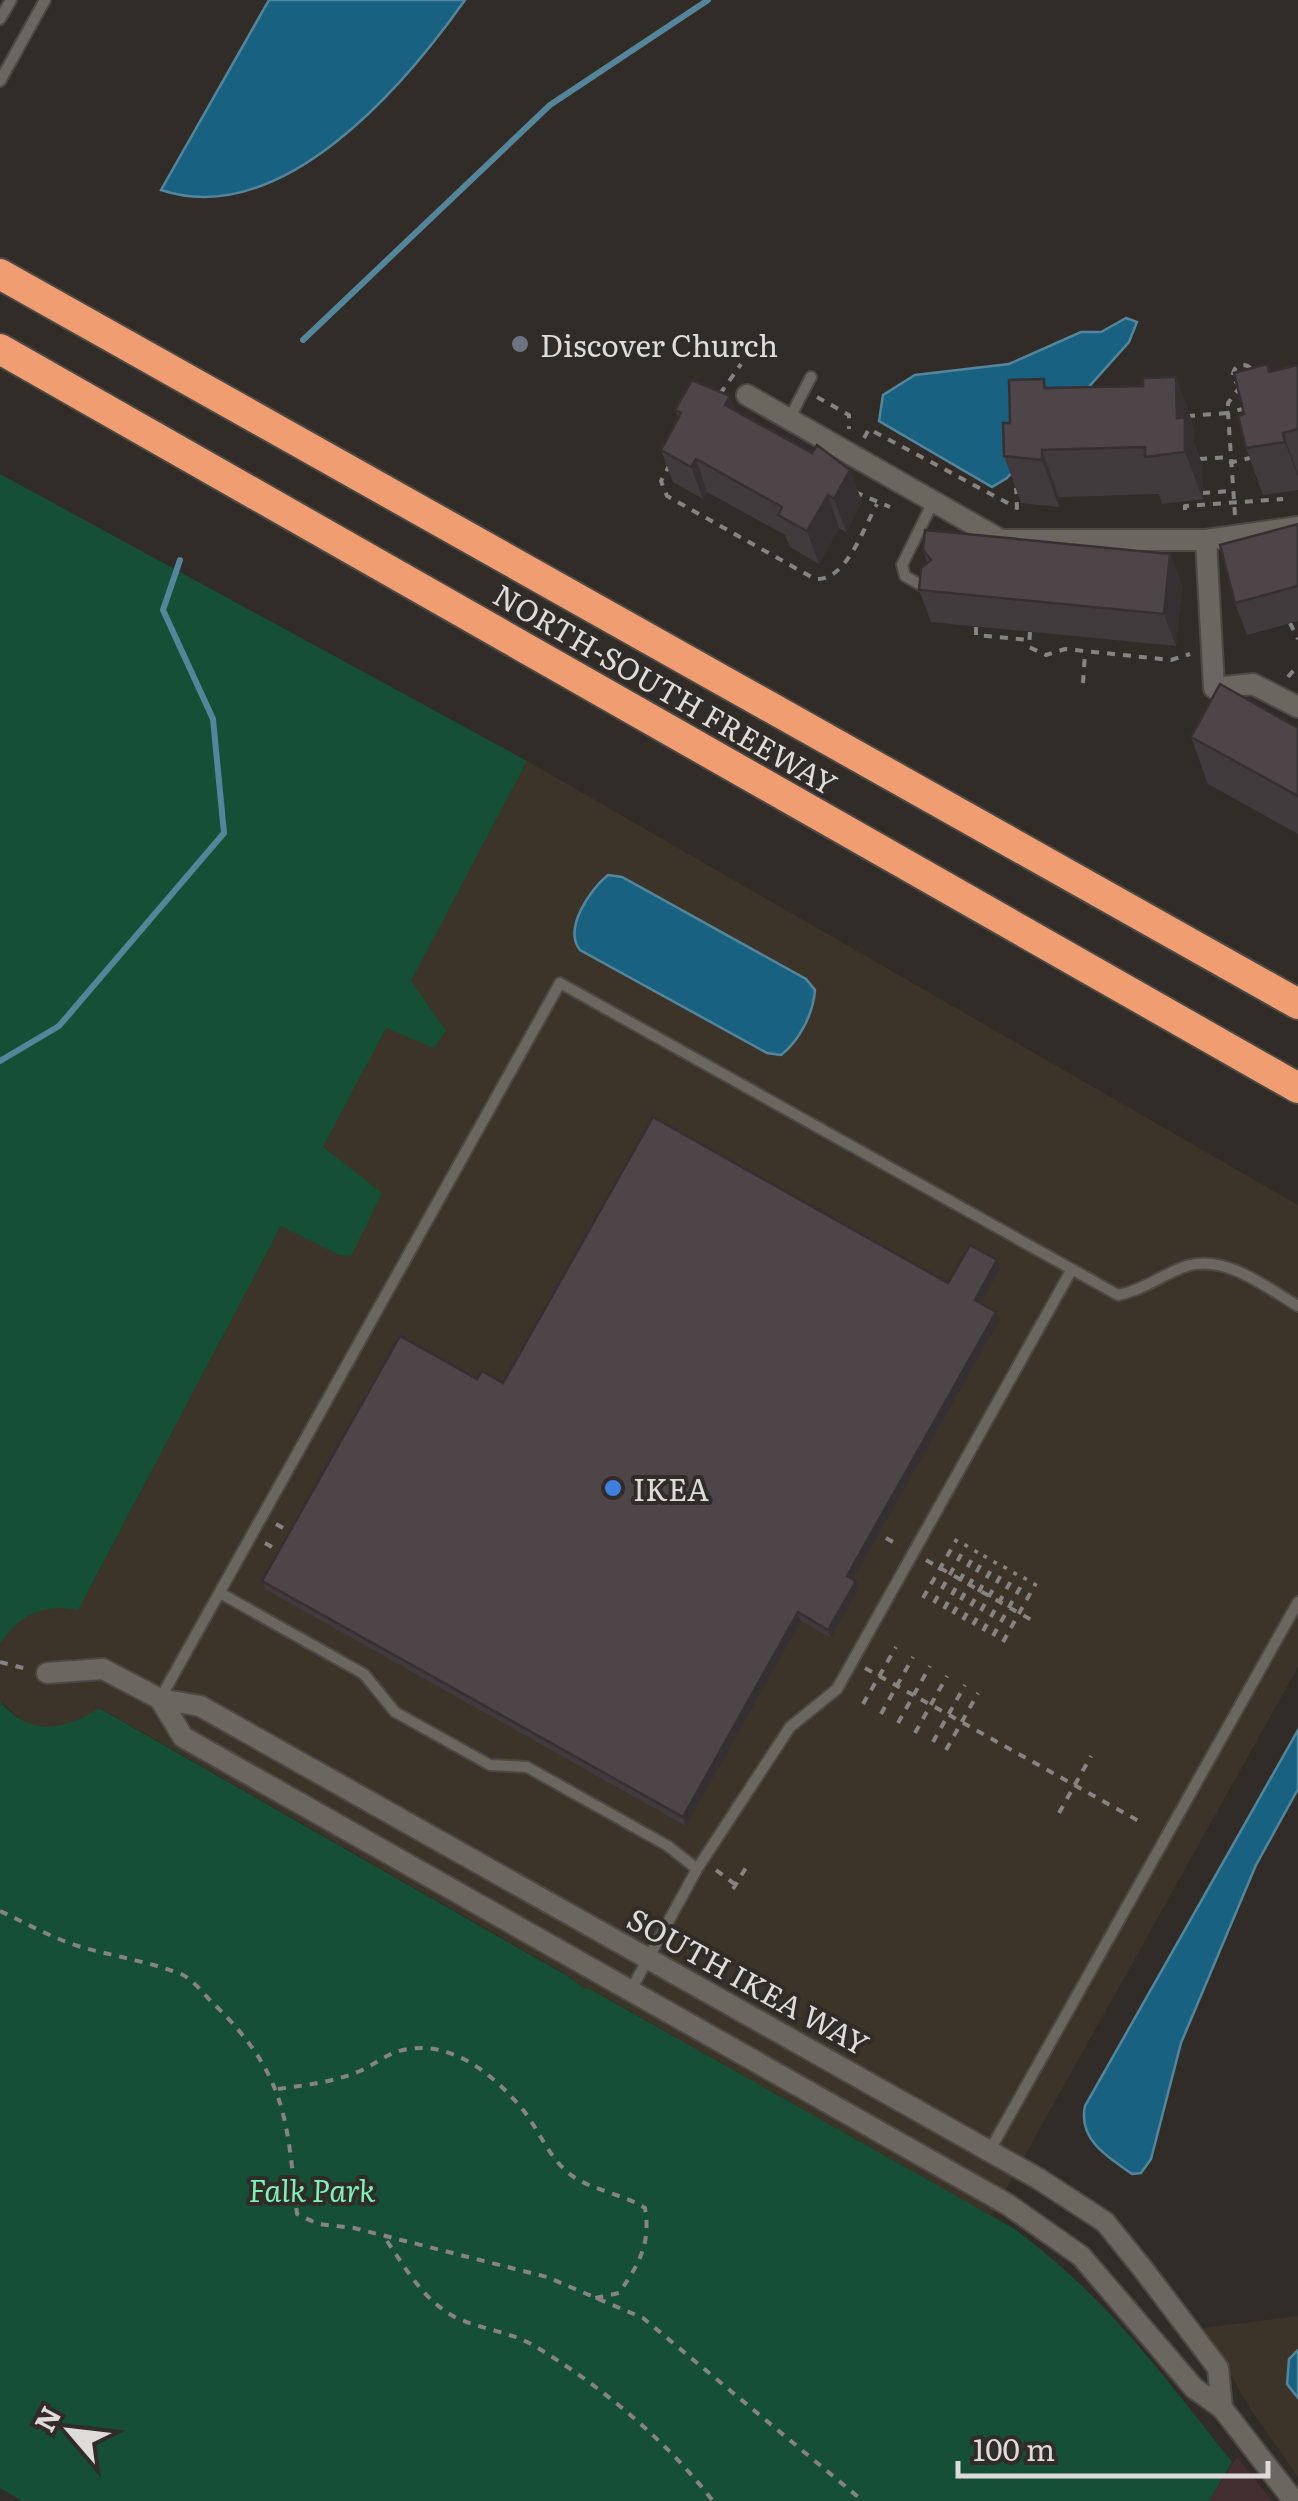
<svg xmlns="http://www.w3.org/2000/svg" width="1298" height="2501" viewBox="0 0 1298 2501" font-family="Literata,serif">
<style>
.built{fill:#3c3329}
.education{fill:#432f2f}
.green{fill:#155036}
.water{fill:#196181;stroke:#54869b;stroke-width:2.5}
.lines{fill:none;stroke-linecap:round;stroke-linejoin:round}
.stream{stroke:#54869b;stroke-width:6}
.service-casing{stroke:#4c4844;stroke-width:14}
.minor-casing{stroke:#4c4844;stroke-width:24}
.motorway-casing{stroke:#4c4844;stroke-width:34}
.path{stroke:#878380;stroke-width:4;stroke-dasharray:8 8;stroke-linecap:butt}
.service{stroke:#6b6660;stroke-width:10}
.minor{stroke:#6b6660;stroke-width:20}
.motorway{stroke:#f09e71;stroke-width:30}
.wall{fill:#423b3e}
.shaded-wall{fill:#363032}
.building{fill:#4d4548;stroke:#363032;stroke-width:2.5}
.worship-dot{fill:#6b7280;stroke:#312c28;stroke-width:4}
.shop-dot{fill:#3f7fe0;stroke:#312c28;stroke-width:4}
.labels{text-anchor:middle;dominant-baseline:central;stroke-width:8;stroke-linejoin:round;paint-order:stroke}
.poi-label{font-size:30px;fill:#dedbd8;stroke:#312c28;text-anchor:start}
.street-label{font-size:30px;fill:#dedbd8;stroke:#312c28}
.park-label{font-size:30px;font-style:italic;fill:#7cf2b8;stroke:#312c28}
</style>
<rect width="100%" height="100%" fill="#312c28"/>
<path class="built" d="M527,761L1298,1205V1667L991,2216L591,1989L585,1990L569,1976L100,1708L79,1721L52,1729L26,1724L0,1701V1644L12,1625L32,1612L55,1606L78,1610Z
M1298,2316V2477L1251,2410L1204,2328Z"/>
<path class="education" d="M1237,2457L1272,2501H1209Z"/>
<path class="green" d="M0,474L527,761L411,981L446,1031L434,1048L386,1028L323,1147L382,1193L351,1256L339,1255L281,1226L78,1610C43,1604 20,1614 0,1644Z
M0,1701C28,1737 64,1731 99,1708L569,1977L585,1989H590L1013,2228C1107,2297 1160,2372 1232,2462L1209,2501H22L0,2488Z"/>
<path class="water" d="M269,0H465C404,86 282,230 161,190Z
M1126,318L1137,322L1129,342L1007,478L992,487L879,421L883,395L915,375L1009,364L1081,332H1101Z
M608,875L622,877L806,979L815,990C813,1014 800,1040 781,1055L767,1053L580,950C563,929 590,889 608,875Z
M1298,1730V1789L1256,1865L1181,2043L1151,2159L1141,2173L1132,2174C1106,2156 1078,2139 1085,2106Z
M1298,2350V2398L1287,2384L1289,2359Z"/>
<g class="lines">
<path class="stream" d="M303,340L550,105L708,0
M0,1061L59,1026L224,833L213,719L163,610L180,560"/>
<g class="service-casing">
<path id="service" d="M0,19L11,0
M0,81L45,0
M789,419L811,377
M931,591L905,576L902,565L933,502
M220,1593L364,1674L395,1712L490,1765L527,1767L668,1846L697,1869
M160,1699L560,983L1118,1295C1145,1290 1165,1272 1190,1265C1228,1256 1267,1288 1298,1306
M631,1990L697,1869L790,1727L837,1689L1072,1269
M990,2150L1298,1602"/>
</g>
<g class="minor-casing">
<path id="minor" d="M747,395L1001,540H1206L1298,527
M1206,540L1214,688L1253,684L1298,707
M47,1673L103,1669L160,1699L200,1706L1039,2179L1105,2222L1143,2269L1218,2368L1222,2408
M160,1699L183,1737L1007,2204L1081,2256L1194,2388L1222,2408L1294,2501"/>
</g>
<g class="motorway-casing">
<path id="motorway" d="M0,274L1298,1004
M0,349L1298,1088"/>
</g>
<path class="path" d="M1233 375a10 10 0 1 1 20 0a10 10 0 1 1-20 0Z
M720,394L741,364
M817,397L849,415V429
M1187,416L1228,413V403L1240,387
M864,438L869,429L1017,508L1016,488
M1199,459L1229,457
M1229,463L1254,457
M670,464L661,481L667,496L815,579C846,582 864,527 877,504
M855,492L890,507
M1202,493L1231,491
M1185,510V506L1283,499
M1235,515L1228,413L1246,408
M1290,623L1298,639
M976,627V635L1028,640
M1030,632L1029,647L1046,655L1065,649L1171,660L1190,654
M1288,677L1298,665
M1083,683L1085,653
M276,1524L292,1533
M886,1538L900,1546
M265,1543L281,1552
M926,1560L1035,1622
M923,1598L957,1539
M934,1603L967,1544
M944,1609L977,1550
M953,1614L986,1555
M963,1620L996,1561
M973,1625L1006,1566
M983,1631L1016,1572
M993,1636L1026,1577
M1003,1642L1036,1583
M0,1662L27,1669
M865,1668L1144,1824
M863,1704L896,1647
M881,1714L913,1657
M898,1723L930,1666
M915,1733L947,1676
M933,1742L965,1685
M946,1750L978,1693
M1059,1813L1091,1756
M716,1870L736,1885
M733,1889L747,1866
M0,1911C26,1923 50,1937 78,1946C112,1956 147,1961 181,1974C193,1979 205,1996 215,2005C287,2076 287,2120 297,2214L318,2224L354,2228L547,2277L643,2318L863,2501
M278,2089C306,2085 334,2082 360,2071C378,2063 388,2052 408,2049C453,2042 491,2073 519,2105C536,2124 545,2150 563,2168C584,2190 620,2192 645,2208C651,2244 639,2264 619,2293L595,2298
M387,2241C406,2269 423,2299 453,2316C478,2329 508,2331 533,2345C600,2385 665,2439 713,2501"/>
<use href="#service" class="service"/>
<use href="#minor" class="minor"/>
<use href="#motorway" class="motorway"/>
</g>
<path class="wall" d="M1267,364L1270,372L1298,365V490L1263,495L1246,448L1244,414Z
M1176,377L1193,424L1194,442L1202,464L1203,499L1162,504L1159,494L1059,497V507L1021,503L1004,456L1010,423L1044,379L1047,388L1143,386Z
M730,396L735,411L812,453L850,470L862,502L846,532L839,528L819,564L790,547L785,535L707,492L703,499L673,482L661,450L679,418L675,410Z
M1298,524V621L1247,635L1235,603Z
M923,550L1170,554L1182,586L1176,646L931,622L919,590L927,563Z
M1298,728V834L1208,784L1191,737Z
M997,1260L1000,1269L980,1304L999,1321L853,1580L859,1589L831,1638L801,1621L686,1826L265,1589L262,1581L477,1379L503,1383L948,1283Z"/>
<path class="shaded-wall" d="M1176,377L1193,424L1194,442L1202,464L1203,499L1185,452L1177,418Z
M730,396L742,429L725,405Z
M1283,433L1298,474V477L1285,442Z
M1042,450L1059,497V507L1042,460Z
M696,459L707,492L703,499L691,467Z
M850,470L862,502L846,532L834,499Z
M828,495L839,528L819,564L807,531Z
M1170,554L1182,586L1176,646L1164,614Z
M997,1260L1000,1269L978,1309L975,1300Z
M996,1312L999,1321L850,1585L847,1576Z
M856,1581L859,1589L831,1638L828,1630Z
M798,1612L801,1621L686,1826L683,1817Z"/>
<path class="building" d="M1267,364L1269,372L1298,365V429L1283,433L1285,442L1246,448L1238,416L1244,414L1234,373Z
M1176,377L1177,418L1185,417V452L1145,457V447L1042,450V460L1004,456L1003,423H1010L1009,380L1044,379V388L1143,386V378Z
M692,380L730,396L725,405L812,453L817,445L850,470L834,499L828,495L807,531L778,515L782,507L696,459L691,467L661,450L681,413L675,410Z
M1298,524V586L1235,603L1220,545Z
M925,530L1170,554L1164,614L919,590L921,568L931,560L923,550Z
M1220,684L1298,728V796L1191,737Z
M653,1117L948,1283L970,1245L997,1260L975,1300L996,1312L847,1576L856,1581L828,1630L798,1612L683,1817L262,1581L400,1336L477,1379L482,1371L503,1383Z"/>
<circle class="worship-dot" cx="520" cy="344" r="10"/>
<circle class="shop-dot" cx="613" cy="1488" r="10"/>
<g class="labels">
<g class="poi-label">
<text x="540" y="344">Discover Church</text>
<text x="633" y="1488">IKEA</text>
</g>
<g class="street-label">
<text transform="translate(666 688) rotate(30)">NORTH-SOUTH FREEWAY</text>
<text transform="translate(749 1980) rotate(29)">SOUTH IKEA WAY</text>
</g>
<g class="park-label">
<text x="312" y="2189">Falk Park</text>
</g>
</g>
<g transform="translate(70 2431) rotate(298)" stroke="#312c28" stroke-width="8" paint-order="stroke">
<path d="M0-8L18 38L0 25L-18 38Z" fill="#dedbd8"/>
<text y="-15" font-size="28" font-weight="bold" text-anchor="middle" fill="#dedbd8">N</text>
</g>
<path d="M958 2461v15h310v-15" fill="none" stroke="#dedbd8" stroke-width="5"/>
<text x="973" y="2461" font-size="30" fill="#dedbd8" stroke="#312c28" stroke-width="8" paint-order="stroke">100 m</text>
</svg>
